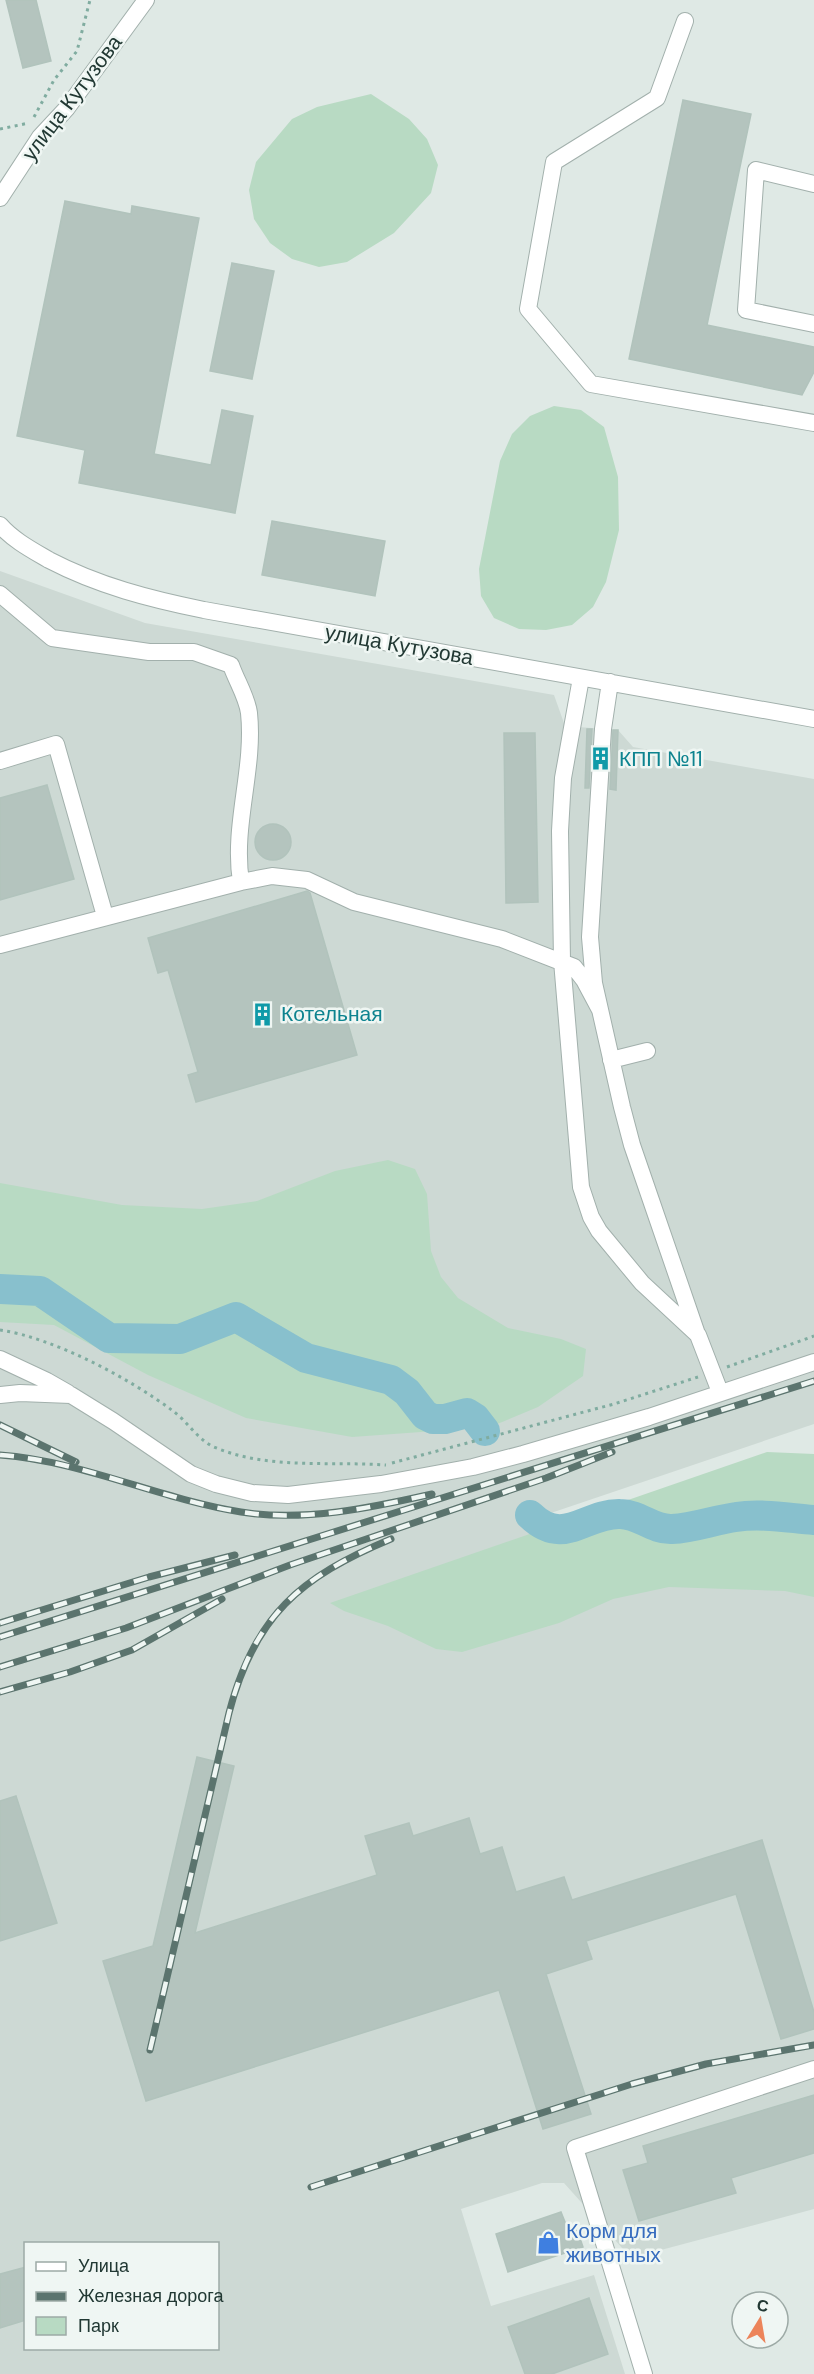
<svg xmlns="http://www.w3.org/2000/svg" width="814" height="2374" font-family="'DM Sans',sans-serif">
<rect width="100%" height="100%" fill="#dfe9e5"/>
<!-- built -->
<path fill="#cdd9d4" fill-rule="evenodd" d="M0,571L145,623L554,695L565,726L618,730L633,747L814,779V1424L545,1515L814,1554V2209L631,2258L564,2183H542L461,2209L491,2306L594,2275L625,2374H0ZM26,2244H218V2348H26Z"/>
<!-- green -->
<path fill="#b8dac3" d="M371,94L409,119L427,139L438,165L431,193L394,233L347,262L319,267L292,259L270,243L254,219L249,190L256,162L292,119L317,107Z
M554,406L581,410L604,427L618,477L619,530L606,582L593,607L572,625L546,630L519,629L494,618L481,596L479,569L500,461L512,434L530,416Z
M388,1160L415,1169L427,1194L431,1251L441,1277L458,1298L508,1328L561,1339L586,1349L583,1376L538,1407L490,1427L352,1437L246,1418L148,1375L54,1325L0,1322V1183L122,1205L202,1209L257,1201L335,1171Z
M767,1452L814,1454V1597L785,1591L669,1587L613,1599L559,1623L462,1652L436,1649L388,1626L344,1611L330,1603Z"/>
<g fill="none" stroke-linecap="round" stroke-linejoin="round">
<!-- river -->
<path stroke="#88c0cd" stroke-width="30" d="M0,1289L40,1291L109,1338L180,1339L236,1317L306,1358L391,1380L407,1392L425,1415L433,1419H445L467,1413L475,1418L485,1431
M530,1515C564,1548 585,1513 620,1514C640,1514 652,1530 672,1529C694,1528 714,1520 736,1517C761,1513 788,1518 814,1520"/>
</g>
<!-- building -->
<path fill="#b4c4be" stroke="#b1c3bc" stroke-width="1.5" d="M6,0H36L51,61L23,68Z
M683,100L751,114L707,325L814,347V372L802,395L629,359Z
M65,201L131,214L132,206L199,218L154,454L211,465L222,410L253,416L235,513L79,483L85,450L17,436Z
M232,263L274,271L252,379L210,371Z
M272,521L385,541L375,596L262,575Z
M587,729H592L589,788H585Z
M613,730H618L616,790L610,789Z
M504,733H535L538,902L506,903Z
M47,785L74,879L0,900V798Z
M255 842a18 18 0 1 1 36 0a18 18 0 1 1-36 0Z
M307,891L310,893L357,1055L196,1102L188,1075L198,1072L168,970L158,973L148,938Z
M197,1757L234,1766L195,1933L377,1875L365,1836L409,1823L413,1836L469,1818L480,1854L502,1847L516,1892L564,1877L572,1900L762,1840L814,2012V2029L781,2039L736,1894L586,1941L592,1959L546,1974L591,2114L543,2129L499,1990L146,2101L103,1961L153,1946Z
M16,1796L57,1923L0,1941V1801Z
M814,2095V2153L731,2178L736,2193L639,2221L623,2170L648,2163L643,2146Z
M561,2212L567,2227L575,2224L583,2247L508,2272L496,2234Z
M26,2267V2320L0,2328V2274Z
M589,2298L608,2354L552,2374H525L508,2327Z"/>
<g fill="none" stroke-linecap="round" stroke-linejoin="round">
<defs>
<path id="minor" d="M685,21L657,98L554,162L528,309L591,384L814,423
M814,184L756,170L746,310L814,324
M0,198L40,137L67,108L146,0
M0,525C13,540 32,550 49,560C99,586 150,599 204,610L814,719
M0,594L52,638L149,652H194L231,665C236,680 247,697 249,713C255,769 232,826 241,882L272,876L307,880L354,902L502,939L574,967L584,980L600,1010
M581,678L563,778L560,831L562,961L581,1187L591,1217L599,1231L642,1283L698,1335L720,1392
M610,682L603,729L590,937L594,983L622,1107L632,1145L697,1334
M0,761L56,744L105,916
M0,945L241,882
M611,1060L647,1051
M0,1359L47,1381L68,1393
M0,1395L20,1393L71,1395L113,1421L191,1474L216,1484L252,1493L288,1495L381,1484L473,1467L523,1454L649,1417L814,1362
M644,2374L575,2148L814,2069"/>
</defs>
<!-- minor casing -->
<use href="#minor" stroke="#a2b0ac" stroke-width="18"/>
<!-- path -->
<path stroke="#80aca0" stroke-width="3" stroke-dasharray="3 4.5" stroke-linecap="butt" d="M34,117L54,80L77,51L90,0
M0,129L29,123
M0,1330C54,1338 129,1378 173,1411C187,1421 198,1440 214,1447C268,1470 329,1461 386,1465
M727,1367L814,1336
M392,1463L614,1404L698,1377"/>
<!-- minor -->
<use href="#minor" stroke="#fff" stroke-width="16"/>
<defs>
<path id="rail" d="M0,1425L76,1462
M0,1455C83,1461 159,1499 241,1512C304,1522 370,1508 432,1494
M0,1623L149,1577L235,1555
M0,1637L814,1381
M0,1667L126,1628L290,1565L546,1478L612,1452
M0,1692L70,1672L132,1650L222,1599
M150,2050L229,1713C254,1616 300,1577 391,1539
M311,2187L632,2084L706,2064L814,2045"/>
</defs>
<!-- rail casing -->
<use href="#rail" stroke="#5b746e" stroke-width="7"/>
<!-- rail -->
<use href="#rail" stroke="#eff6f3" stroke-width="4.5" stroke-dasharray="14" stroke-linecap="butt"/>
</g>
<!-- icons -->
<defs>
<symbol id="building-bare" viewBox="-9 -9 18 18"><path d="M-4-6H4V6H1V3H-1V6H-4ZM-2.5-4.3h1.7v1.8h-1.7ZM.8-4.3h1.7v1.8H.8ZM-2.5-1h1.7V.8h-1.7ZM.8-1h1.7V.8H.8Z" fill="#0f9aa8" stroke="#eff6f3" stroke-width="2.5" paint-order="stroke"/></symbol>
<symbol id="shop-bare" viewBox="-9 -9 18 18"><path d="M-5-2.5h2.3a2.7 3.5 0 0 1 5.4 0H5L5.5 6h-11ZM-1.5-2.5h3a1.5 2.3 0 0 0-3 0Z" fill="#3f7fe0" stroke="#eff6f3" stroke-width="2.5" paint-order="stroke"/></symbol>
</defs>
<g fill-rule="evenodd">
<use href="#building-bare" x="584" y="742" width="33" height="33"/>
<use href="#building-bare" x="246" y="998" width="33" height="33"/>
<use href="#shop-bare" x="532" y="2226" width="33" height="33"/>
</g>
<g text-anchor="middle" stroke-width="5" stroke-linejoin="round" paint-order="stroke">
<!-- street labels -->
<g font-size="21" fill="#213833" stroke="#eff6f3">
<text transform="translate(72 98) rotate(-53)" y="7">улица Кутузова</text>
<text transform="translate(399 645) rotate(10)" y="7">улица Кутузова</text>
</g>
<!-- culture labels -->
<g font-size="21" fill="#0d838f" stroke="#eff6f3" text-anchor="start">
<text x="619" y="766">КПП №11</text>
<text x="281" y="1021">Котельная</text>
</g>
<!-- shop labels -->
<g font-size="21" fill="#366cbe" stroke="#eff6f3" text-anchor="start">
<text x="566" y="2238">Корм для<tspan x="566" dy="24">животных</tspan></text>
</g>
</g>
<!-- legend -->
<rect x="24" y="2242" width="195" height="108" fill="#eff6f3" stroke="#9daaa6" stroke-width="1.5"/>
<rect x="36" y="2262" width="30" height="9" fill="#ffffff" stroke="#9daaa6" stroke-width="1.5"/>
<text x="78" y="2272" font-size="18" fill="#213833">Улица</text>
<rect x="36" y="2292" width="30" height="9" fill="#5b746e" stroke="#9daaa6" stroke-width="1.5"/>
<text x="78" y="2302" font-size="18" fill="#213833">Железная дорога</text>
<rect x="36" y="2317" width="30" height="18" fill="#b8dac3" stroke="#9daaa6" stroke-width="1.5"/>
<text x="78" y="2332" font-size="18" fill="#213833">Парк</text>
<!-- north arrow -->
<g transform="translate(760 2320) rotate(11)"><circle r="28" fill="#eff6f3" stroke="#9daaa6" stroke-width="1.5"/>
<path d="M0-4.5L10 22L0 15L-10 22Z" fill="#ec845a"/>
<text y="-9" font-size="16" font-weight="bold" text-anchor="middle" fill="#213833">С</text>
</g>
</svg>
